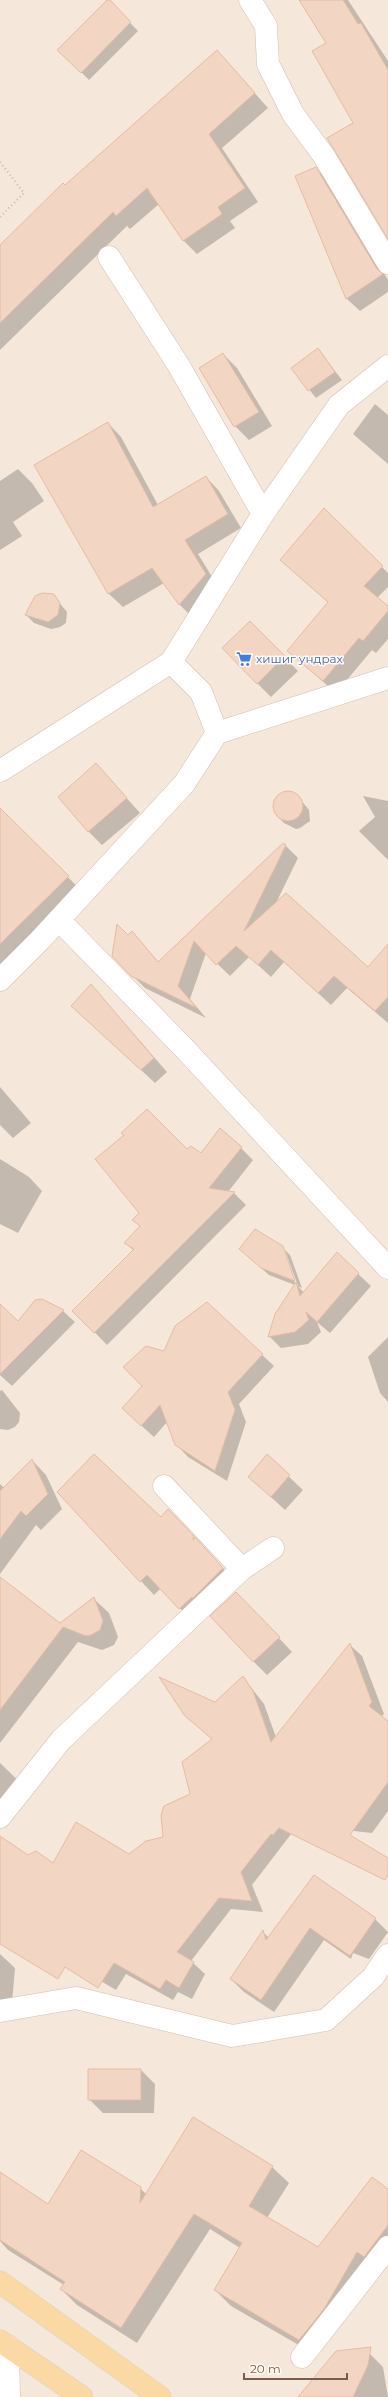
<svg xmlns="http://www.w3.org/2000/svg" width="388" height="2397" font-family="Montserrat,sans-serif">
<rect width="100%" height="100%" fill="#fdf6ec"/>
<!-- residential -->
<path fill="#f5e8da" d="M0,0H388V2397H0Z"/>
<!-- shadow -->
<path fill="#0003" d="M108,0L138,31L89,80L59,50Z
M300,0H348L388,61V237L354,123L327,44Z
M230,65L268,108L222,148L258,202L230,221L235,228L197,254L183,240L159,204L130,229L127,226L0,350V247L65,186Z
M316,169L329,181L388,280V292L360,311L347,299L297,176Z
M318,349L342,380L316,398L292,368Z
M223,354L237,368L272,426L249,440L235,426L200,368Z
M375,404L388,415V464L353,434Z
M108,423L121,437L158,505L206,477L219,491L241,528L198,554L219,588L193,618L180,605L164,583L123,607L109,594L35,465Z
M18,469L32,483L44,501L13,522L22,536L0,550V481Z
M324,510L388,573V587L377,598L388,607V639L376,653L372,650L336,693L288,651L329,603L281,560Z
M53,595L67,612L66,623L60,627L51,629L34,623L26,615Z
M250,623L298,671L271,697L257,683Z
M96,764L140,813L102,845L88,831Z
M287,792L296,794L309,810L310,821L300,828L296,829L284,823L276,815L274,803L279,796Z
M363,796L388,801V860L359,831L375,817Z
M0,810L85,894L0,978Z
M285,845L298,858L275,905L368,968L388,946V1023L347,988L331,1005L284,962L271,977L249,957L230,976L206,953L190,999L206,1018L145,988L113,956L132,933L159,963Z
M91,985L167,1072L155,1083L86,1019Z
M0,1087L31,1123L13,1138L0,1125Z
M241,1148L253,1160L228,1192L234,1193L246,1205L107,1345L74,1311L134,1251L126,1243L141,1227L134,1220L187,1151L201,1154Z
M0,1159L29,1177L42,1191L18,1233L0,1224Z
M282,1247L296,1286H298L285,1250L290,1255L302,1288L298,1286L304,1293L337,1254L371,1286L330,1333L317,1322L321,1332L308,1344L281,1348L269,1336L295,1285L269,1275L240,1249Z
M36,1301H46L63,1311L75,1322L12,1386L0,1375V1318L18,1322Z
M207,1303L274,1366L239,1404L246,1422L227,1481L188,1457L176,1444L167,1422L154,1437L135,1420L143,1386Z
M388,1337V1402L380,1393L368,1357Z
M2,1390L20,1413L19,1422L15,1427L8,1430L0,1429V1391Z
M267,1456L303,1490L285,1510L249,1477Z
M32,1460L46,1475L62,1509L41,1530L36,1525L0,1574V1484L4,1488Z
M58,1492L182,1524L236,1582L193,1622L161,1588L154,1595Z
M0,1578L60,1624L94,1599L109,1613L118,1637L114,1645L102,1650L78,1642L0,1743Z
M250,1607L292,1652L267,1675L253,1661Z
M350,1645L362,1656L384,1714L381,1717L388,1722V1811L372,1833L298,1825L252,1885L263,1912L231,1909L191,1961L205,1974L192,1999L178,1992L173,2000L126,1974L116,1990L0,1922V1837L28,1856L53,1864L129,1856L164,1838L191,1795L213,1740L186,1715L215,1703L243,1677L264,1704L276,1737Z
M0,1763L26,1788L0,1819Z
M314,1876L375,1919L388,1932L369,1959L353,1953L351,1959L324,1940L274,2012L244,1992L231,1979L263,1932L269,1938Z
M0,1954L15,1968L12,2003H0Z
M141,2070L155,2084L154,2113H103L89,2099Z
M272,2167L289,2183L267,2218L318,2250L388,2190V2262L316,2355L231,2306L215,2290L240,2248L210,2229L137,2343L77,2305L61,2289L64,2285L8,2250L0,2241V2174L48,2205L140,2188L147,2195Z
M366,2350L383,2367L388,2397H300Z"/>
<!-- building -->
<path fill="#f3d5c3" stroke="#e6bba3" d="M107,0H110L131,22L81,73L57,50Z
M299,0H343L358,24L361,23L388,70V239L327,138L353,123L312,51L326,43Z
M217,50L255,93L209,134L245,188L218,207L222,214L183,241L147,188L116,216L113,212L0,323V245L63,183L65,185Z
M316,167L377,269L383,274L346,299L295,176Z
M318,348L335,372L308,391L291,368Z
M223,353L259,412L234,427L199,368Z
M108,422L153,507L206,476L228,514L185,540L206,574L179,605L152,568L108,594L34,465Z
M324,508L383,566L364,586L388,606V611L363,641L359,638L323,681L287,651L328,602L280,560Z
M42,593L54,594L60,603L58,615L48,622L25,615L35,596Z
M250,621L285,656L257,684L222,648Z
M96,763L127,798L88,832L58,797Z
M273 806a15 15 0 1 1 30 0a15 15 0 1 1-30 0Z
M0,808L69,876L0,944Z
M283,843L286,845L244,931L286,893L368,967L388,944V997L375,1011L334,976L318,993L271,950L258,965L236,946L216,965L194,941L178,986L197,1008L131,976L112,956L117,924L128,935L132,931L158,962Z
M91,984L154,1058L141,1070L71,1006Z
M147,1109L187,1149L191,1146L201,1153L220,1128L242,1147L209,1188L235,1192L94,1333L72,1311L134,1249L124,1243L140,1226L132,1220L139,1213L95,1159L124,1135L121,1133Z
M255,1229L283,1246L295,1281L261,1268L239,1249Z
M337,1252L359,1273L317,1322L306,1312L309,1320L295,1332L268,1337L275,1314L296,1282L300,1296Z
M42,1299L64,1310L0,1374V1304L18,1321L35,1300Z
M207,1302L263,1354L228,1392L235,1410L215,1471L175,1445L160,1405L141,1426L122,1408L142,1386L123,1367L146,1346L164,1351L175,1326Z
M94,1454L161,1517L168,1509L194,1536L193,1540L195,1537L223,1568L193,1598L192,1597L179,1609L147,1575L140,1582L57,1492Z
M267,1454L290,1475L271,1497L248,1477Z
M32,1459L48,1494L26,1516L21,1511L0,1539V1491Z
M0,1577L60,1623L94,1597L103,1621L100,1630L91,1635L86,1636L63,1627L0,1710Z
M236,1592L280,1637L253,1662L210,1616Z
M350,1643L372,1702L369,1706L388,1721V1782L350,1835L388,1858V1875L385,1880L279,1828L273,1835L271,1834L241,1872L252,1901L219,1898L177,1952L194,1962L179,1988L166,1980L160,1989L114,1963L98,1988L65,1967L58,1979L0,1944V1836L28,1855L36,1851L53,1863L76,1822L129,1854L146,1841L163,1837L161,1815L164,1806L190,1794L182,1762L212,1739L185,1716L159,1677L215,1702L243,1676L253,1691L271,1742Z
M314,1875L376,1918L350,1956L310,1928L261,2000L230,1979L263,1930L266,1940Z
M88,2069H141V2100H88Z
M193,2117L273,2166L249,2206L318,2247L372,2177L388,2189V2225L364,2257L357,2252L324,2309L299,2340L214,2290L242,2243L194,2214L121,2328L60,2289L65,2282L0,2240V2172L48,2204L81,2150L141,2187L140,2203Z
M371,2347L368,2365L353,2397H298L336,2351Z"/>
<g fill="none" stroke-linecap="round" stroke-linejoin="round">
<defs>
<path id="minor" d="M250,0L266,26L268,64L293,114L324,156L388,263
M109,257L179,366L263,514
M171,662L201,692L217,733
M0,771L171,662L263,514L339,405L388,366
M59,920L183,1047L388,1268
M0,980L40,940L184,784L217,733L388,678
M164,1486L242,1569
M0,1817L61,1740L242,1569L273,1548
M0,2011L76,1998L232,2036L326,2020L373,1977L388,1955
M8,2346L9,2397
M302,2357L388,2247"/>
<path id="major" d="M0,2282L160,2397
M0,2341L82,2397"/>
</defs>
<!-- minor casing -->
<use href="#minor" stroke="#d1beb0" stroke-width="23"/>
<!-- major casing -->
<use href="#major" stroke="#dad1cd" stroke-width="23"/>
<!-- path -->
<path stroke="#d9b8a5" stroke-width="2.5" stroke-dasharray="1 3" stroke-linecap="butt" d="M0,162L24,193L0,217"/>
<!-- minor -->
<use href="#minor" stroke="#fff" stroke-width="22"/>
<!-- major -->
<use href="#major" stroke="#fbd9a5" stroke-width="22"/>
</g>
<!-- icons -->
<defs>
<symbol id="supermarket-bare" viewBox="-9 -9 18 18"><path d="M-6-5.5h2.5l.6 2H6L4.5 2H-2.5L-4.4-4H-6ZM-1.5 3.2a1.3 1.3 0 1 0 .1 0ZM3 3.2a1.3 1.3 0 1 0 .1 0Z" fill="#3f7fe0" stroke="#fffaf3" stroke-width="2.5" paint-order="stroke"/></symbol>
</defs>
<g fill-rule="evenodd">
<use href="#supermarket-bare" x="233" y="648" width="22" height="22"/>
</g>
<g text-anchor="middle" stroke-width="3" stroke-linejoin="round" paint-order="stroke">
<!-- shop labels -->
<g font-size="12" fill="#366cbe" stroke="#fffaf3" text-anchor="start">
<text x="256" y="663">хишиг ундрах</text>
</g>
</g>
<!-- scale -->
<path d="M244 2373v6h103v-6" fill="none" stroke="#7a5c4d" stroke-width="2"/>
<text x="250" y="2373" font-size="12" fill="#7a5c4d" stroke="#fffaf3" stroke-width="3" paint-order="stroke">20 m</text>
</svg>
